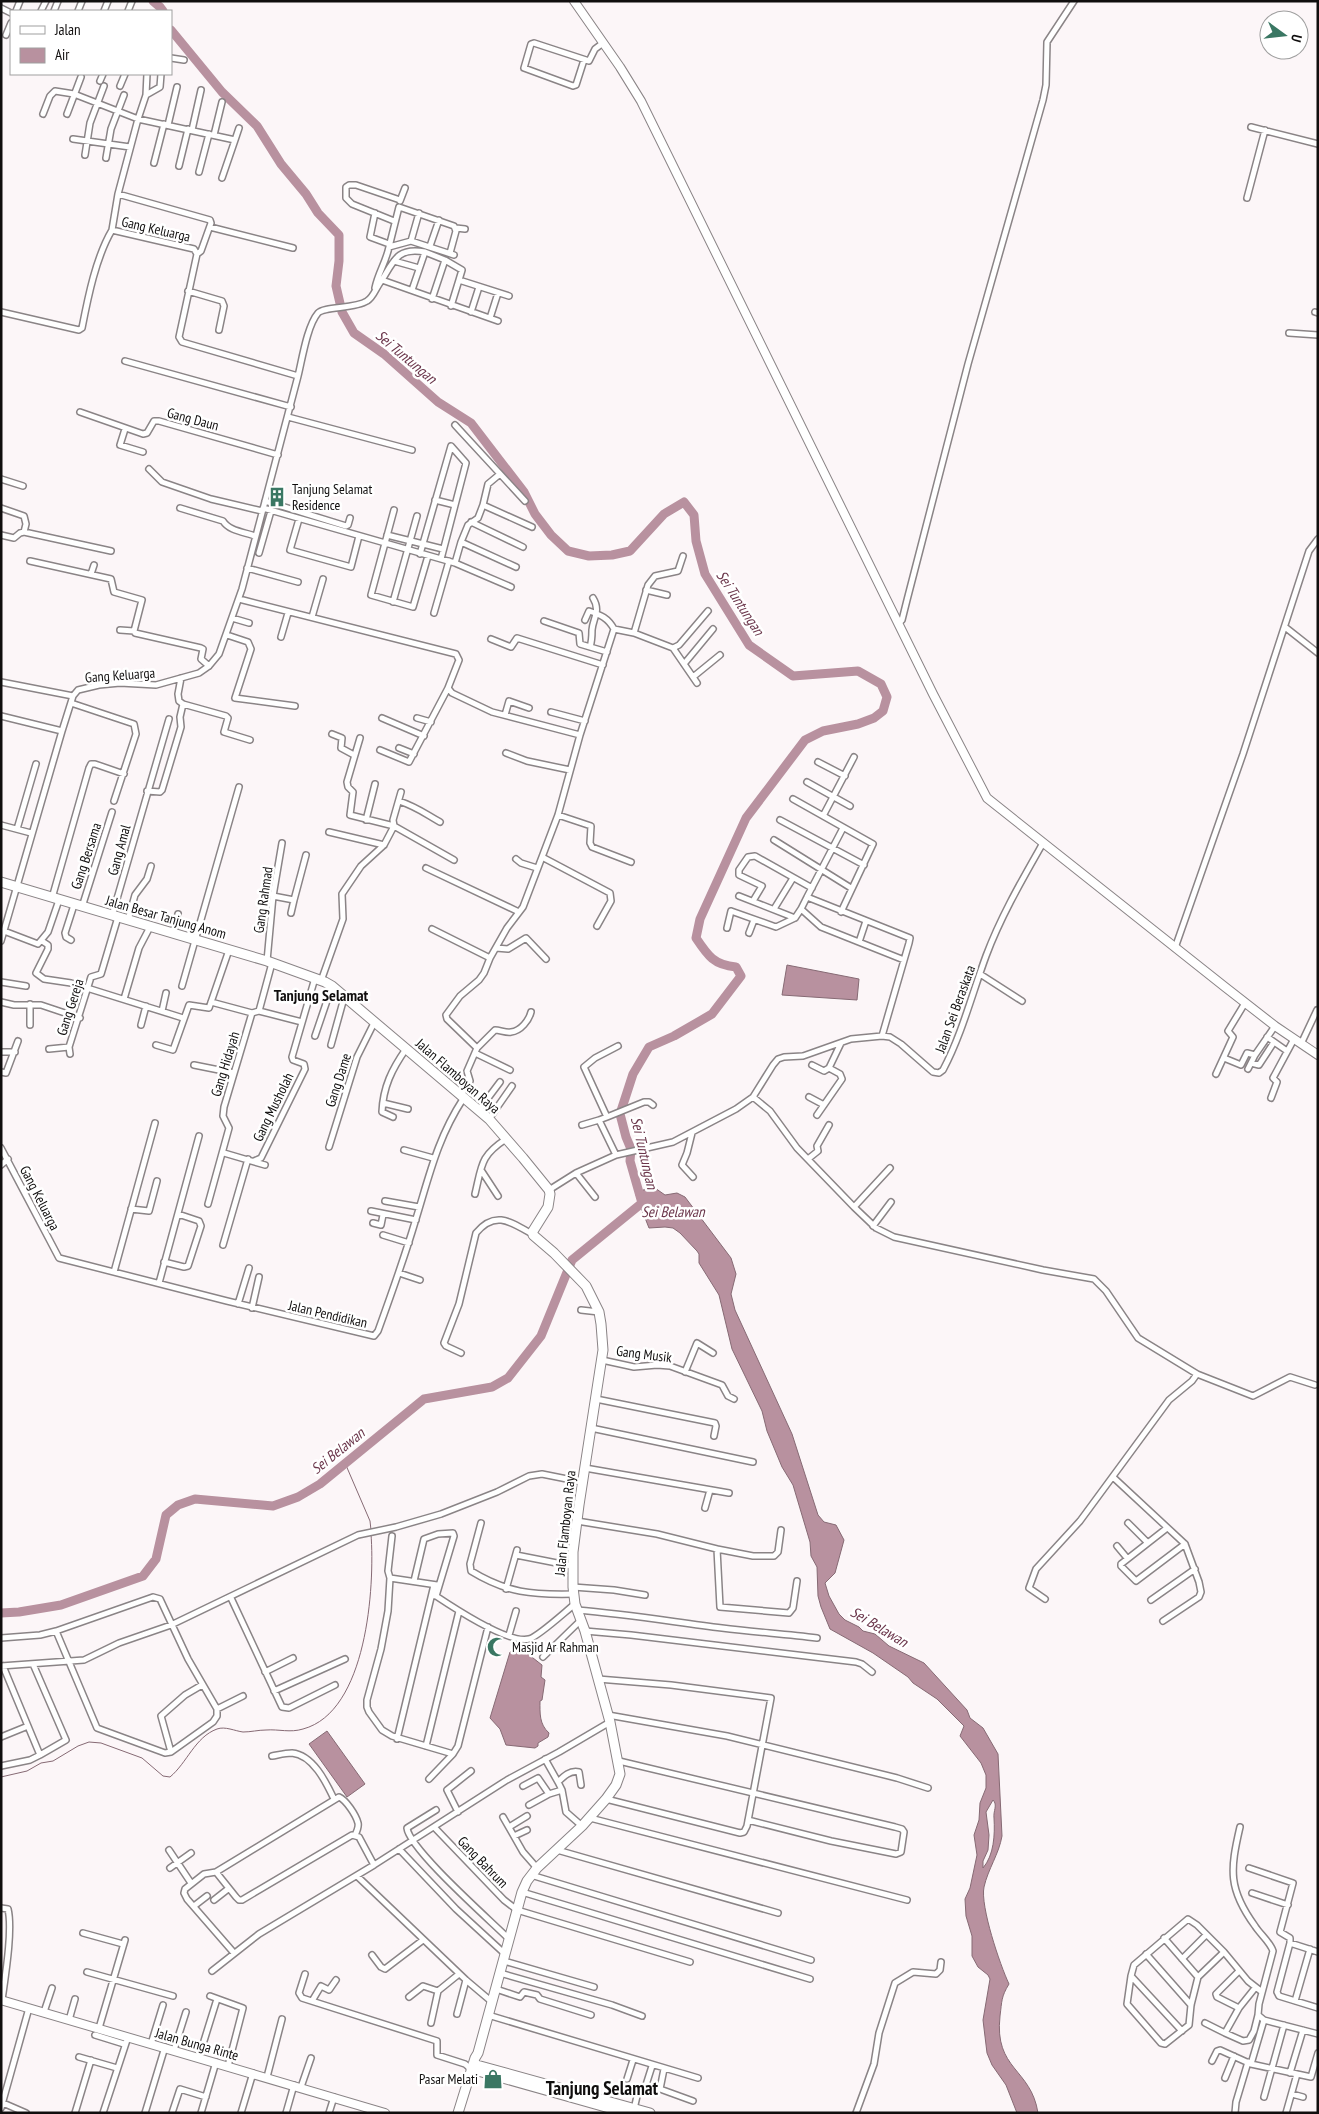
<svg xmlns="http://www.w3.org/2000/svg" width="1319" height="2114" font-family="'PT Sans Narrow',sans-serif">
<rect width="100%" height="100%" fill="#fcf6f8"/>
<!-- water -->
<path fill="#b8919f" stroke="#866a74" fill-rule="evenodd" d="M787,965L859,979L857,1000L782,995Z
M655,1188L665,1195L677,1193L685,1197L731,1258L736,1274L731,1294L735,1310L792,1434L818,1515L824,1522L836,1525L844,1540L835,1573L825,1583L829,1596L839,1614L845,1620L859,1627L863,1631L875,1634L889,1646L924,1663L967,1710L970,1718L983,1728L998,1754L1002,1836C999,1854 988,1869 984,1887C980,1906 1000,1965 1009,1984C1001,1997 1002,2001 1000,2016C994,2070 1031,2068 1038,2113H1017L1006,2085L992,2065L987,2053L983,2020L990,1979L988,1975L978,1967L972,1956V1936L966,1916L965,1899L970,1888L977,1855L974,1835L979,1820L980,1803L986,1788V1775L981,1763L960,1736L964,1726L937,1699L913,1683L908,1677L873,1653L830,1629L821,1607L818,1596L817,1567L811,1556L810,1542L793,1485L782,1467L767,1431L762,1411L732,1349L719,1295L699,1263V1254L697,1251L680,1233L673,1228L665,1227L649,1228L636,1195L643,1190ZM993,1800C998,1805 993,1811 994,1818C995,1835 994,1855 983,1868V1861L988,1850L989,1835L986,1812Z
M519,1647L542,1665L541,1677L545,1680L542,1700L540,1701C540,1713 539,1724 549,1733L548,1737L538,1743V1746L535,1748L506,1745L500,1729L490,1718L510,1652Z
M327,1731L365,1784L347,1797L309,1744Z"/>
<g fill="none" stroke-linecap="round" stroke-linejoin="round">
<!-- stream -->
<path stroke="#866a74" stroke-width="1" d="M345,1463L370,1521L371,1530
M1,1777L27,1771L41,1763L53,1761L78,1746L89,1742L101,1743L142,1758L163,1776L170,1777C187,1763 195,1737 217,1729C225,1726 235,1731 243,1732C251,1732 258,1730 266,1730C279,1729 290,1733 303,1729C367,1712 375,1587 371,1534"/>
<!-- river -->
<path stroke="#b8919f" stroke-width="9" d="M153,1L160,7L163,11
M171,30L222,92L257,126L281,164L306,194L318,213L339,235V261L336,286L342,312L354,333L384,354L438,402L471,423L524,492L535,514L551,535L568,551L589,556L612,555L630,551L664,514L684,502L694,515L696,541L705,574L749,645L793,676L858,671L881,684L887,697L883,711L874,718L858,724L823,731L805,740L746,818L700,919L696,938C708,956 714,965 736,967L741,976L712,1014L674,1036L649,1047L633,1074L620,1114L626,1137L631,1149L630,1161L642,1203
M1,1613L19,1612L61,1605L143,1576L156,1559L166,1515L178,1505L195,1499L273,1506L298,1497L320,1484L424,1399L492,1387L508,1378L541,1336L572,1260L642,1203L649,1204"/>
<defs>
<path id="street" d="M1,8L11,13
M16,11L20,1
M41,11L46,1
M54,11L58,1
M78,11L82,1
M104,11L108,1
M128,11L132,1
M6,35L11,23
M171,58L184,60
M584,60L576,85L573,86L524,68L531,44L534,43L589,61L595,49L603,43
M100,81L103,74
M120,86L125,74
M146,95L160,87L161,74
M43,114L50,96L55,91L74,94L138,119L146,95L147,74
M67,114L81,77
M168,125L177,87
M1251,127L1318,144
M192,130L201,90
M214,135L222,102
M73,139L130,147
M235,140L239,128
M85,155L90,123L104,86
M106,158L111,129L124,95
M154,163L164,124
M179,166L188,129
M199,172L209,134
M118,194L210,220L211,223L201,251L197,254
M1247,198L1265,130
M400,201L405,188
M375,213L370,237L389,244
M394,221L352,204L346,198V187L349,185H356L400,200
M210,227L293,248
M456,228L465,229
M112,230L118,194L138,119L235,140L222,178
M411,241L419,213
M430,246L439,220
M389,247L399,207L454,226L456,231L450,253
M425,252L445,260
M394,261L419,268
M382,280C394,260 398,247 425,252L412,290
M375,288C378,273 386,262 389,247L411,241L454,255
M188,291L222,301L224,306L219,330
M432,299L445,260L462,270L459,280L509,296
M451,306L459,280
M1,312L79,330L82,328C88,297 96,257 112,230L194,249L197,254L179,337L182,342L298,376L242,589L219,654L209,666L199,673L156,685L120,683L99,685L78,690L73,696L62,731L1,941
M471,312L479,287
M1315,312L1318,313
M490,318L498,293
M1289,333L1318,335
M125,361L291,407
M298,376C302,360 307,326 318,313C324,306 355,309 367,301C374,297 376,287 382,280L498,321
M80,412L143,434L147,433L154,421H159L278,455
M288,417L412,450
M455,425L525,501
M125,429L120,445L143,452
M149,469L162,482L211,499L262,511
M1,479L23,486
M435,500L455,505
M265,501L346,526L348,525L350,518
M483,505L488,484L500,474
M1,508L24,516L26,524L24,532
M180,508L223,521C229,531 244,532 255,536
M263,508L455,563L511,587
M394,510L371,595L413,607L428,556
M299,519L290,550L351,567L359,536
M471,522L523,547
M1,535L14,538L20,533L24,532L111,551
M387,535L443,549
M461,542L468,525L478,518L483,505L532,527
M259,553L271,511
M420,554L451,446L466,463L441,559
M30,561L111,579L114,592L142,600L134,631L135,633L201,648L203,649L201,659L209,666
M455,563L461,542L516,567
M247,568L298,582
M91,574L94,565
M646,590L667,595
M239,599L456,654L459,660L448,688
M393,602L417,516
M434,613L449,561
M312,617L323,579
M232,618L249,623
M585,620L589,611C601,615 608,618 614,629
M544,621L579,633L580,644L607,652
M899,623L902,620L907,600L968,364L1043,100L1046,85L1047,42L1074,1
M1285,627L1318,653
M614,629L634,633L673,648L679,645L708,611
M120,630L134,631
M634,633L648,585L655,576L678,571L683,556
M227,635L248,642L251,649L235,698L295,706
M281,637L288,613
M491,639L511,647L517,638L603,665
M590,647C592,641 592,636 592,630C593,618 601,611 593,598
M673,648L697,683
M684,664L713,629
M693,677L720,655
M181,678L178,694L179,701L183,704L226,716L228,718L224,732L250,740
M1,682L73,696
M71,703L134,724L136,734L114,801
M551,712L585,721
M505,715L509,701L529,708
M1,716L62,731
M382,718L424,736
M417,718L431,722
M332,734L342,738L341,748L354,755
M360,738L347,782L348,787L353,792L350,815L394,826L454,860
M399,748L414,754
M380,750L409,762L448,688L452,693L492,712L580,735
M506,753L527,761L570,770
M818,762L845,776
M807,782L850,806
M147,791L160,792L162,790L181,727L180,717L183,704
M793,799L873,844L841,912
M399,801C417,807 424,813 440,822
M558,815L591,826L590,843L592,847L631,862
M823,816L854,757
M366,820L375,784
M780,820L864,865
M1,825L31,833
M394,826L393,820L401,792
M17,829L36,764
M329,832L384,845
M774,840L851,888
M542,857L610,893L611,901L597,926
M516,859L521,863L537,868
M426,868L519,912
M273,896L294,900L291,913
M739,896L795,918L801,909
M807,897L843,828
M52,898L89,768L91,764H95L124,774
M294,900L306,855
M753,901L762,886L739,875V870L748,857L755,856L812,888
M82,907L112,812
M774,909L793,878
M112,916L169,719
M128,920L135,895L147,879L151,866
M727,928L731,911L776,927L795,918
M432,929L490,958
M4,931L38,944L48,932L59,900
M749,933L754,920
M173,934L178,914
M71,940L66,937L65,933L74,905
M42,941L48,945V949L36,973L44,979L71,983L183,1018
M859,942L866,921
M496,948L508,949L526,938L546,959
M1175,948L1243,754L1309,551L1318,539
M267,961L273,896L282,843
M980,974L1022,1001
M321,981L343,919L342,894L361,866L384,845L394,826
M1,982L26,986
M182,986L239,787
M124,999L139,948L150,927
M1,1002L14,1005H41L80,1018
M211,1002L252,1013
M162,1011L166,993
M259,1011L302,1022
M30,1025V1004
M141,1025L146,1006
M315,1036L332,986
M882,1036L909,943L910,938L807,897L801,909L821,927L904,960
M1267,1037L1287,1051
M1301,1044L1317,1010
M156,1045L173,1050L189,1005L209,1008L229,950
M331,1045L344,998
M477,1048L495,1030C500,1030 506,1033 511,1032C521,1031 529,1020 531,1012
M49,1049L69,1047
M1,1052H15
M475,1053L510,1070
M70,1054L69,1047L91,977L101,974L118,917
M1224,1058L1241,1065L1247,1053L1255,1055
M1251,1063L1259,1065L1274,1042
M194,1065L234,1073
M812,1065L824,1071L829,1068
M1248,1069L1255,1055L1275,1026
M1,1072L6,1073L18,1041
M1216,1074L1233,1037L1228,1031L1245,1003
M460,1096L470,1081L467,1071L477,1048L447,1019L446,1015L460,996L479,980L484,973L490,958L507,928L523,907L558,815L580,735L614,629
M753,1097L770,1111L797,1148L854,1207L876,1228L894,1237L1043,1270L1094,1279L1106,1291L1138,1338L1197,1374L1192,1381L1169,1400L1080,1521L1036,1569L1029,1588L1045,1599
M809,1097L824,1105
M1271,1098L1277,1082L1273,1078L1294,1039
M383,1103L408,1109
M479,1110L500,1082
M817,1115L842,1079L840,1074L829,1068L841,1043
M393,1117L382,1112C383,1087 392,1069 406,1049
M607,1117L644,1102H649L653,1105
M489,1119L512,1086
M582,1125L599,1120
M692,1133L687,1153L682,1165L693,1177
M329,1147L357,1057L374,1023
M1,1148L59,1258L227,1301L374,1336L378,1331C391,1295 404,1259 415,1222C429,1177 437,1139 463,1099
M404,1150L433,1158
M224,1153L265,1165
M616,1155L599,1120L607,1117L584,1067L595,1058L618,1046
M808,1159L818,1151L817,1146L829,1125
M254,1161L261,1158L305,1069L304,1064L293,1060L292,1057L315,978
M1,1165L8,1159
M481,1170L498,1196
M576,1173L595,1197
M549,1190L576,1173L616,1155L673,1142L736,1109L753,1097L773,1065L778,1059L784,1057L803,1056L851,1039L882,1036L890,1037L901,1044L933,1072L939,1073L943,1070C962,1034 972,994 986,956C1001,916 1022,880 1043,843
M475,1194C482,1165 480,1156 506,1139
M385,1201L419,1207
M208,1204L229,1128L223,1116L224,1107L252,1013L259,1011L272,963
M854,1207L890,1168
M131,1209L149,1211L157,1181
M371,1211L416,1220
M373,1223L381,1225L383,1215
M873,1226L891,1202
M383,1235L409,1243
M223,1245L248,1159
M164,1262L184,1267L188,1266L201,1226L199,1221L178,1214
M114,1272L155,1123
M399,1273L420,1280
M159,1283L199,1136
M238,1304L249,1268
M252,1308L259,1277
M581,1310L599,1312
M461,1353L446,1346L444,1343L459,1304L476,1233C495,1210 511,1222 532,1234
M602,1360L634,1367L657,1365L670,1366L722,1385L728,1396L734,1399
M685,1372L697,1343L713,1353
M1197,1374L1253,1396L1290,1377L1315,1385
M596,1399L715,1423L716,1426L714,1436
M591,1428L753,1462
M585,1468L729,1493
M1114,1478L1185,1544L1199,1582L1201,1592L1199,1597L1163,1621
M705,1508L710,1490
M577,1521L657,1534L717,1549L720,1607L789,1613L793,1608L797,1581
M481,1523L470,1564L471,1571C507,1593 532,1595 574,1594
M1128,1523L1147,1542
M1167,1528L1121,1564V1566L1136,1581L1185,1544
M392,1536L388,1571L390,1578L388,1611L381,1649L367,1700V1707L369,1712L382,1730L392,1736L453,1754L458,1746L488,1627
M1117,1546L1127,1558
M717,1549L753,1556H774L778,1552L781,1530
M516,1555L572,1566
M390,1578L437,1585
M414,1581L424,1539L438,1534L453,1533L454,1536L436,1596
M573,1587L614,1590L645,1595
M506,1589L517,1550
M432,1595L436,1596C454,1608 508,1644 529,1639C538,1637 566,1611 575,1604
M153,1597L160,1599L188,1659L217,1709V1716L213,1722L171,1752L165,1753L97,1728L56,1631Z
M231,1598L282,1707L289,1708L335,1685
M1151,1600L1195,1569
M577,1610C626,1614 674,1622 722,1628C754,1632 785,1634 817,1638
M585,1631L631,1635L856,1662L862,1664L872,1672
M509,1635L516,1611
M1,1638L40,1635L56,1631
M543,1657L580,1621
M33,1664L66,1740L40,1755
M1,1666L84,1660L119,1643L171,1625L358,1535L396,1527L441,1514L497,1492L529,1476L542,1474L582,1482
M265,1672L293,1658
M598,1679L671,1685L771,1698L747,1826L744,1832L740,1833L606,1799
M274,1691L345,1659
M217,1709L243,1696
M608,1715L727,1736L897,1778L928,1788
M1,1737L28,1726
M397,1739L434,1585
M426,1746L459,1611
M171,1752L161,1716L185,1695L202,1685
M272,1756C278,1755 285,1753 292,1753C313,1755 326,1782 334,1799
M545,1759L558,1782
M619,1761L895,1827L902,1829L904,1832L901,1852L896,1854L831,1841L748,1820
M1,1766L30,1760L40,1755L3,1666
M429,1779L453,1754
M523,1786L538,1778L549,1794L562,1790L566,1812L582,1826
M562,1790L558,1782C564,1776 570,1770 579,1772L581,1785
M529,1805L549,1794
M436,1810L407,1828C409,1849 491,1921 509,1939
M458,1812L447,1790L471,1771
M503,1817L523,1852L537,1868
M590,1818L907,1900
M509,1827L527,1816
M1240,1827C1230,1870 1228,1889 1255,1926C1260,1934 1270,1942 1273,1951L1259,2004L1258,2015L1264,2020L1318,2034
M435,1828L504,1900L517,1910L690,1962
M514,1836L527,1830
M399,1849L456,1909L505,1954
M169,1850L191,1883
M557,1850L778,1913
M374,1865L507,1780L559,1752L610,1722
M170,1868L191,1853
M1249,1868L1293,1883L1280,1932L1290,1938V1943
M531,1875L811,1960
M357,1876L466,1980L492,2002
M522,1892L810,1979
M1252,1893L1288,1905
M214,1900L228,1889
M194,1906L207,1896
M1,1908L8,1909C13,1930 5,1978 2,2000
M83,1933L123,1944
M1164,1938L1198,1977
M1318,1952L1290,1943L1277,1992L1279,1996L1318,2008
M234,1953L187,1899L184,1893L185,1889L204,1874L216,1872L339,1797C346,1800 356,1815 358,1823C359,1827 357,1831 355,1835
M1146,1954L1191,2005
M372,1955L381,1967L385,1969L423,1940
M1182,1959L1206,1935
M504,1961L594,1987
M212,1971L259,1934L374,1865L359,1837L352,1835L242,1900H239L236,1897L216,1872
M87,1972L173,1996
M500,1973L612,2005L642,2016
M305,1974L299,1993L302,1998L437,2041V2055L465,2064L471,2069
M1131,1976L1127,2004L1161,2043L1165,2044L1189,2025L1191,2005L1198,1977L1224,1952
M1255,1988L1239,2008L1225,2033L1243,2041L1249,2040L1254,2031L1258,2015
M496,1989L520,1997L524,1992L537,1995L540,1999L591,2015
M210,1996L243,2008L228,2066
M409,1997L423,1986L438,1991L459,1974
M312,2001L321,1986L329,1990L336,1980
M1295,2001L1310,1949
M1239,2008L1217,1997L1216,1994L1239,1971
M44,2012L52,1988
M457,2014L466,1980
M488,2015L698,2078
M69,2020L75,1999
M431,2023L438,1991
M1205,2023L1225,2033
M99,2028L125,1940
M1182,2031L1131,1976L1134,1965L1188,1919L1197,1925L1224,1952L1248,1981L1262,1992
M95,2035L124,2044
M151,2044L163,2005
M174,2050L186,2012
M79,2057L117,2068
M199,2057L217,1999
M1212,2061L1217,2051L1220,2050L1251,2064L1311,2077L1318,2053
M1251,2064L1264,2020
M664,2069L660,2089L693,2101
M1290,2073L1303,2030
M267,2077L282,2019
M1225,2078L1234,2056
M627,2079L633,2060
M301,2087L311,2058
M1292,2094L1303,2097
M1264,2097L1284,2025
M3,2103L26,2113
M1,2108L29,2008
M634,2109L638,2092L645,2088L652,2066
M75,2113L91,2060
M103,2113L128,2037
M145,2113L165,2047
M172,2113L180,2089L206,2097
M201,2113L216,2062
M241,2113L253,2073
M286,2113L294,2085
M329,2113L334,2097
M856,2113L874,2064L879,2033L895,1983L913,1972L936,1974L940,1970L941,1962
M1235,2113L1236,2102L1248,2062
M1286,2113L1297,2074"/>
<path id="secondary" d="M574,1L620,67L641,101L933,694L987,798L1225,987L1275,1026L1318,1055
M1,2000L385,2113"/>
<path id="primary" d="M1,882L267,961L325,982L332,986L489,1119L523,1158L549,1190L550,1194L548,1207L533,1231V1235L554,1253L586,1286L599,1312L601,1324L603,1350L579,1505L573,1552V1587L575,1604L585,1631L610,1722L620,1774L616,1785L606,1799L582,1826L537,1868L527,1881L522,1892L478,2053L475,2058L458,2113
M473,2064L650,2113
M471,2069L627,2113"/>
</defs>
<!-- street casing -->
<use href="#street" stroke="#8a8486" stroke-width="8"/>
<!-- secondary casing -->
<use href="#secondary" stroke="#8a8486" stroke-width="10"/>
<!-- primary casing -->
<use href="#primary" stroke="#8a8486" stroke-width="11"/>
<!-- street -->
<use href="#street" stroke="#fff" stroke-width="5"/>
<!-- secondary -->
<use href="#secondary" stroke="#fff" stroke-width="8"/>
<!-- primary -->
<use href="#primary" stroke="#fff" stroke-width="9"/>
</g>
<!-- icons -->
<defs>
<symbol id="building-bare" viewBox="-9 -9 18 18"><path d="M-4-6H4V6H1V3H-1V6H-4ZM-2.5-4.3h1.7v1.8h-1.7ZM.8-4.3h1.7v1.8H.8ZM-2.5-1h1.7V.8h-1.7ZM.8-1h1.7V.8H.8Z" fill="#3a7763" stroke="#fff" stroke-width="2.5" paint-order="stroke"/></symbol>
<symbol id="mosque-bare" viewBox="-9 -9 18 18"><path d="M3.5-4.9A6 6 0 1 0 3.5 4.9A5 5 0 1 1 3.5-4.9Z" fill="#3a7763" stroke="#fff" stroke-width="2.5" paint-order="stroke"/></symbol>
<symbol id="shop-bare" viewBox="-9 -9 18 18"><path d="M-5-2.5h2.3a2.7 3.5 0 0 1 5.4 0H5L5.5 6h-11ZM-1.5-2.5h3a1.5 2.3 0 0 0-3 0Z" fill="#3a7763" stroke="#fff" stroke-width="2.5" paint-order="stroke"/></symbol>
</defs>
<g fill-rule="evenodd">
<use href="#building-bare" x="263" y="483" width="28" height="28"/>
<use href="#mosque-bare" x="483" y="1633" width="28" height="28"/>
<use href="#shop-bare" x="479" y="2065" width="28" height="28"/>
</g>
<g text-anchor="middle" stroke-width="5" stroke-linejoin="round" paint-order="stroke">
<!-- street labels -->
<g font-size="14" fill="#100e0e" stroke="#fff">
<text transform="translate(156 229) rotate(13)" y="5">Gang Keluarga</text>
<text transform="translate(193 419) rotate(15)" y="5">Gang Daun</text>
<text transform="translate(120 675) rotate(-4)" y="5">Gang Keluarga</text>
<text transform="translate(119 850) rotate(-75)" y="5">Gang Amal</text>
<text transform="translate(86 856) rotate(-72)" y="5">Gang Bersama</text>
<text transform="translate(263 900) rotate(-82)" y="5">Gang Rahmad</text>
<text transform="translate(166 917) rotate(16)" y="5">Jalan Besar Tanjung Anom</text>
<text transform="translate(70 1007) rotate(-72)" y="5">Gang Gereja</text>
<text transform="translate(955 1009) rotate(-70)" y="5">Jalan Sei Beraskata</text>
<text transform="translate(225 1064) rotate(-73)" y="5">Gang Hidayah</text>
<text transform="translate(458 1076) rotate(41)" y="5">Jalan Flamboyan Raya</text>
<text transform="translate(338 1080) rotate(-72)" y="5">Gang Dame</text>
<text transform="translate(273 1107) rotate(-64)" y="5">Gang Musholah</text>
<text transform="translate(40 1198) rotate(63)" y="5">Gang Keluarga</text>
<text transform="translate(328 1314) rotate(13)" y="5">Jalan Pendidikan</text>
<text transform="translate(644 1354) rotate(7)" y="5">Gang Musik</text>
<text transform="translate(565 1523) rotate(-84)" y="5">Jalan Flamboyan Raya</text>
<text transform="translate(483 1862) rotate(46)" y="5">Gang Bahrum</text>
<text transform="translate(197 2044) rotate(16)" y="5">Jalan Bunga Rinte</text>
</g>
<!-- poi labels -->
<g font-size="14" fill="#100e0e" stroke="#fff" text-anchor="start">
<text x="292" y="494">Tanjung Selamat<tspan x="292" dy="16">Residence</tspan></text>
<text x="512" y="1652">Masjid Ar Rahman</text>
<text x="478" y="2084" text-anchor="end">Pasar Melati</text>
</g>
<!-- water labels -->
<g font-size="15" font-style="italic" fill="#6b364b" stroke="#fff">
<text transform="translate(406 357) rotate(40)" y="5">Sei Tuntungan</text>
<text transform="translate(740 603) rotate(57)" y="5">Sei Tuntungan</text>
<text transform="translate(644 1153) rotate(77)" y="5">Sei Tuntungan</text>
<text x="673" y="1217">Sei Belawan</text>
<text transform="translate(338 1451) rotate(-39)" y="5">Sei Belawan</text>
<text transform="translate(879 1627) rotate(31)" y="5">Sei Belawan</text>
</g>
<!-- quarter labels -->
<g font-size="16" font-weight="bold" fill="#100e0e" stroke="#fff">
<text x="321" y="1001">Tanjung Selamat</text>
</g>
<!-- district labels -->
<g font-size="19" font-weight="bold" fill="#100e0e" stroke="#fff">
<text x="602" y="2095">Tanjung Selamat</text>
</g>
</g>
<!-- border -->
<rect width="1319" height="2114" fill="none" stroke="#100e0e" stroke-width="5"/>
<!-- legend -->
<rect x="10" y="10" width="162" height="65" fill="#ffffff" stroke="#9f9f9f"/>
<rect x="20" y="26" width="25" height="8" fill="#ffffff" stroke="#9f9f9f"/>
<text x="55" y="35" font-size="15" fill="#100e0e">Jalan</text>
<rect x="20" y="48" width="25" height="15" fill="#b8919f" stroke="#9f9f9f"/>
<text x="55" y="60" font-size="15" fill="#100e0e">Air</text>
<!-- north arrow -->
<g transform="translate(1284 35) rotate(105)"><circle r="24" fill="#ffffff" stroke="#9f9f9f"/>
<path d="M0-4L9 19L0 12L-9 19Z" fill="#3a7763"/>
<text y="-8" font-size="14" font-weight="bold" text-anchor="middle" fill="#100e0e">U</text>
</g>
</svg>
